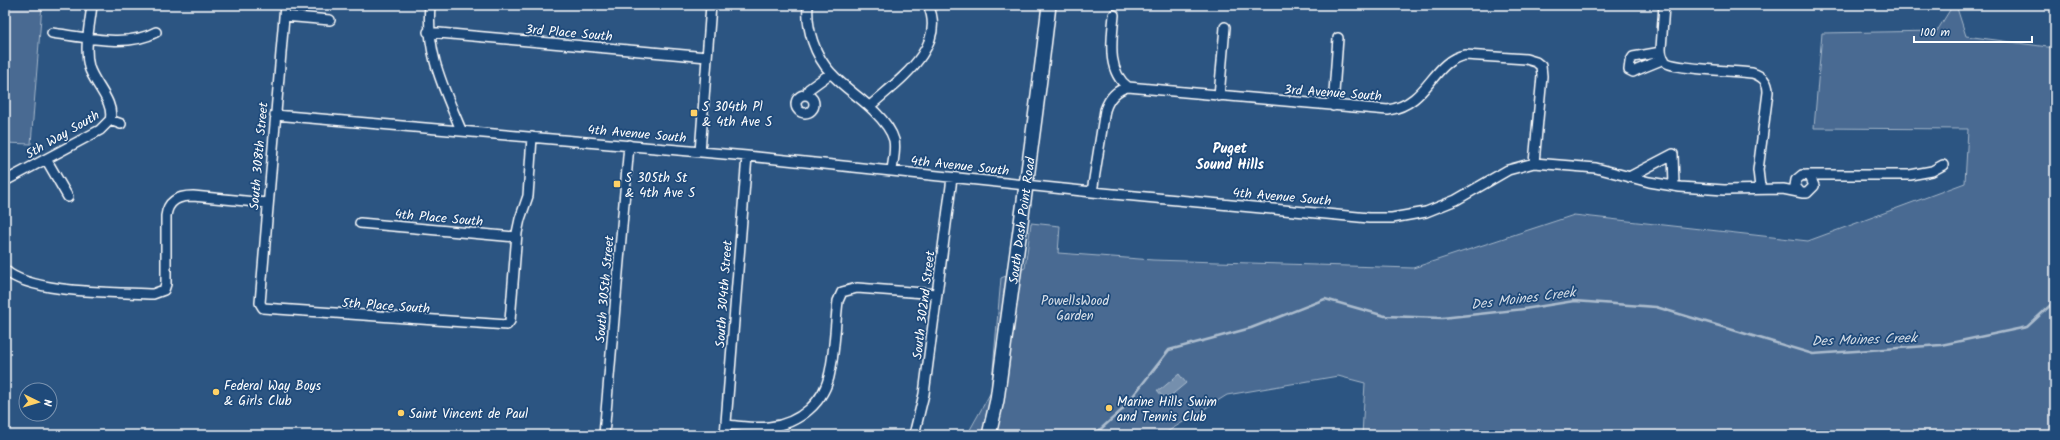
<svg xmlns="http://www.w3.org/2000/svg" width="2060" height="440" font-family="Kalam,sans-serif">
<rect width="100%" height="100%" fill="#2c5582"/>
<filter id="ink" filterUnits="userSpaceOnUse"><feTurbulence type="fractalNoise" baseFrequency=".025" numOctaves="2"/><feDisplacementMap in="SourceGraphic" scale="8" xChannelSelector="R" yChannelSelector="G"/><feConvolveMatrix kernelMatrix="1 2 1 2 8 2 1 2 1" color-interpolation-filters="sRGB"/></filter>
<g filter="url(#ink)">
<!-- green -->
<path fill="#486b92" stroke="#a4b5c8" d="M5,5H42L31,144L5,143Z
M1953,5H1956L1966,36L2055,48V435H1362L1365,383L1338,376L1227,395L1162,435H967L991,392L1001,278L1025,268L1031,223L1060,226L1058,253L1153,260L1413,268L1574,215L1808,241L1965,183L1968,129L1814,128L1822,33L1937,31Z"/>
<!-- water -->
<path fill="#748fad" stroke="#acbcce" d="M1179,374L1186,383L1168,398L1167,402L1157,390H1160Z"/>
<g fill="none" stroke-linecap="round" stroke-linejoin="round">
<!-- stream -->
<path stroke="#acbcce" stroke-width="2.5" d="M1094,435L1122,410L1169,350L1251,328L1325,299L1385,316L1442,318L1524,309L1574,301L1656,307L1813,354L1941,345L2027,327L2055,301"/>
<defs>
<path id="minor" d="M285,5L260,303L263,308L507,325L510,321L517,233L520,219L528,196L532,137
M430,5C426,54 443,86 461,130
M808,5C806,29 815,56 831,73C844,88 862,98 875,112C883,120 891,129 894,140C896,150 893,161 892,170
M1664,5L1661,49C1661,54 1662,59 1667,63C1678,69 1735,71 1752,73C1762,76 1768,81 1768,92L1758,170L1760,187L1763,189
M1114,15C1112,39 1106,71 1128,87
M284,16L330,20
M428,32L707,57
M52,33C83,37 128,48 156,32
M1661,52L1633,57L1630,62L1629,70L1633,72L1637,70L1664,59
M806,95L809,89L831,73
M796 104a9 9 0 1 1 18 0a9 9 0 1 1-18 0Z
M1219,96L1225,27
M870,106C896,82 948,48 928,5
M1333,106L1338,38
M275,115L747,156L1092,192L1369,218H1392L1426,212L1456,200L1508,170L1534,163L1596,168L1649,182L1680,187L1724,190L1783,189L1803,193H1807L1814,186L1810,176L1802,175L1796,180L1795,186L1800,192
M110,120L121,124
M700,152L711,5
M46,159L68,197
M1807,175H1910L1932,171L1943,165
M1629,177L1673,154L1674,186
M5,181L100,130L110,120C115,102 94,84 89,67C84,48 90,24 92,5
M1092,192L1105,110C1109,98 1116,90 1128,87L1388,110C1429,104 1432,61 1465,55L1526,59L1536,62L1541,66L1542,76L1534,163
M360,223L516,237
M5,270C30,294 118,292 153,294L164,290
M164,290L166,284V216C168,200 179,196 193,196L267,203
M726,425C740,426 755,429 769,427C799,424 825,402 830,372C835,349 835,325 838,301L842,292L857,288L937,294
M604,435L629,145
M725,435L747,156
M914,435L924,394L952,178"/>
<g id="secondary">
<path id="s1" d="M989,435L997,400C1014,268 1034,137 1049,5"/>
</g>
</defs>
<!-- minor casing -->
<use href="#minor" stroke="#fff" stroke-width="12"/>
<!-- secondary casing -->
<use href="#secondary" stroke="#fff" stroke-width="16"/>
<!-- minor -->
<use href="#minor" stroke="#1f4a7a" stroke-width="9"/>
<!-- secondary -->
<use href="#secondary" stroke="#1f4a7a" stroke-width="13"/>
</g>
</g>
<!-- markers -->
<g fill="#ffd166" stroke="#1f4a7a" stroke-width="1.5">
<rect x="690" y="109" width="8" height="8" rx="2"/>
<rect x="613" y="180" width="8" height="8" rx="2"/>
<circle cx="216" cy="392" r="4"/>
<circle cx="1109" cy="408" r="4"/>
<circle cx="401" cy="413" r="4"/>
</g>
<g text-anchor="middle" stroke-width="3.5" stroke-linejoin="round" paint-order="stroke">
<!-- street labels -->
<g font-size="13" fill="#fff" stroke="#1f4a7a">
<text transform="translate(569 32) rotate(5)" y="5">3rd Place South</text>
<text transform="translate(1333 92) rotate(4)" y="5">3rd Avenue South</text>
<text transform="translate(637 133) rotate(5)" y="5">4th Avenue South</text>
<text transform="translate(62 134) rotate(-30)" y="5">5th Way South</text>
<text transform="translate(258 156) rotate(-85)" y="5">South 308th Street</text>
<text transform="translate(960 165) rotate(6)" y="5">4th Avenue South</text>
<text transform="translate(1282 196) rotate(5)" y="5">4th Avenue South</text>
<text transform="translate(439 217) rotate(5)" y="5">4th Place South</text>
<text dy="5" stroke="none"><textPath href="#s1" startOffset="217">South Dash Point Road</textPath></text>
<text transform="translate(604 289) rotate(-85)" y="5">South 305th Street</text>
<text transform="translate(723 294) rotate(-86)" y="5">South 304th Street</text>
<text transform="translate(386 305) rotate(4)" y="5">5th Place South</text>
<text transform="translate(923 305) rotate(-83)" y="5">South 302nd Street</text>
</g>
<!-- poi labels -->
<g font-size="13" fill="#fff" stroke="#1f4a7a" text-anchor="start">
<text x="702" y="111">S 304th Pl<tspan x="702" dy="15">&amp; 4th Ave S</tspan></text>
<text x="625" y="182">S 305th St<tspan x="625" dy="15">&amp; 4th Ave S</tspan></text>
<text x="224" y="390">Federal Way Boys<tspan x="224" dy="15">&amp; Girls Club</tspan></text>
<text x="1117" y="406">Marine Hills Swim<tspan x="1117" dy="15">and Tennis Club</tspan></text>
<text x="409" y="418">Saint Vincent de Paul</text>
</g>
<!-- park labels -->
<g font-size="13" fill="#dae1e9" stroke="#1f4a7a">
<text x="1075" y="305">PowellsWood<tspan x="1075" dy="15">Garden</tspan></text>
</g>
<!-- neighbourhood labels -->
<g font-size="14" font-weight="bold" fill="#fff" stroke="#1f4a7a">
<text x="1230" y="153">Puget<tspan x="1230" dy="16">Sound Hills</tspan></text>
</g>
<!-- water labels -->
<g font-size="14" font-style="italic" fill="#d5dde6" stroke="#1f4a7a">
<text transform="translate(1523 298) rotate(-7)" y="5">Des Moines Creek</text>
<text transform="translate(1864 339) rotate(-2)" y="5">Des Moines Creek</text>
</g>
</g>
<!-- margin -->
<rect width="2060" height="440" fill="none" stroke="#1f4a7a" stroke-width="20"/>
<rect x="10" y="10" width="2040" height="420" fill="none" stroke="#fff" stroke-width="1.5" filter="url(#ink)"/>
<!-- north arrow -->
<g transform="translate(38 402) rotate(95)"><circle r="19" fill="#1f4a7a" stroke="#7992af"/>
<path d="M0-3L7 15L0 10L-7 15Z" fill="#ffd166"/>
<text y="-6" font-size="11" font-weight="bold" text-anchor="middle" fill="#ffffff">N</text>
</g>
<!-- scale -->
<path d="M1914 36v6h118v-6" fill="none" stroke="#ffffff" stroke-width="2"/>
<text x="1920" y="36" font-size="12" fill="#ffffff" stroke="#1f4a7a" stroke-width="3" paint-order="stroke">100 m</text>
</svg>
